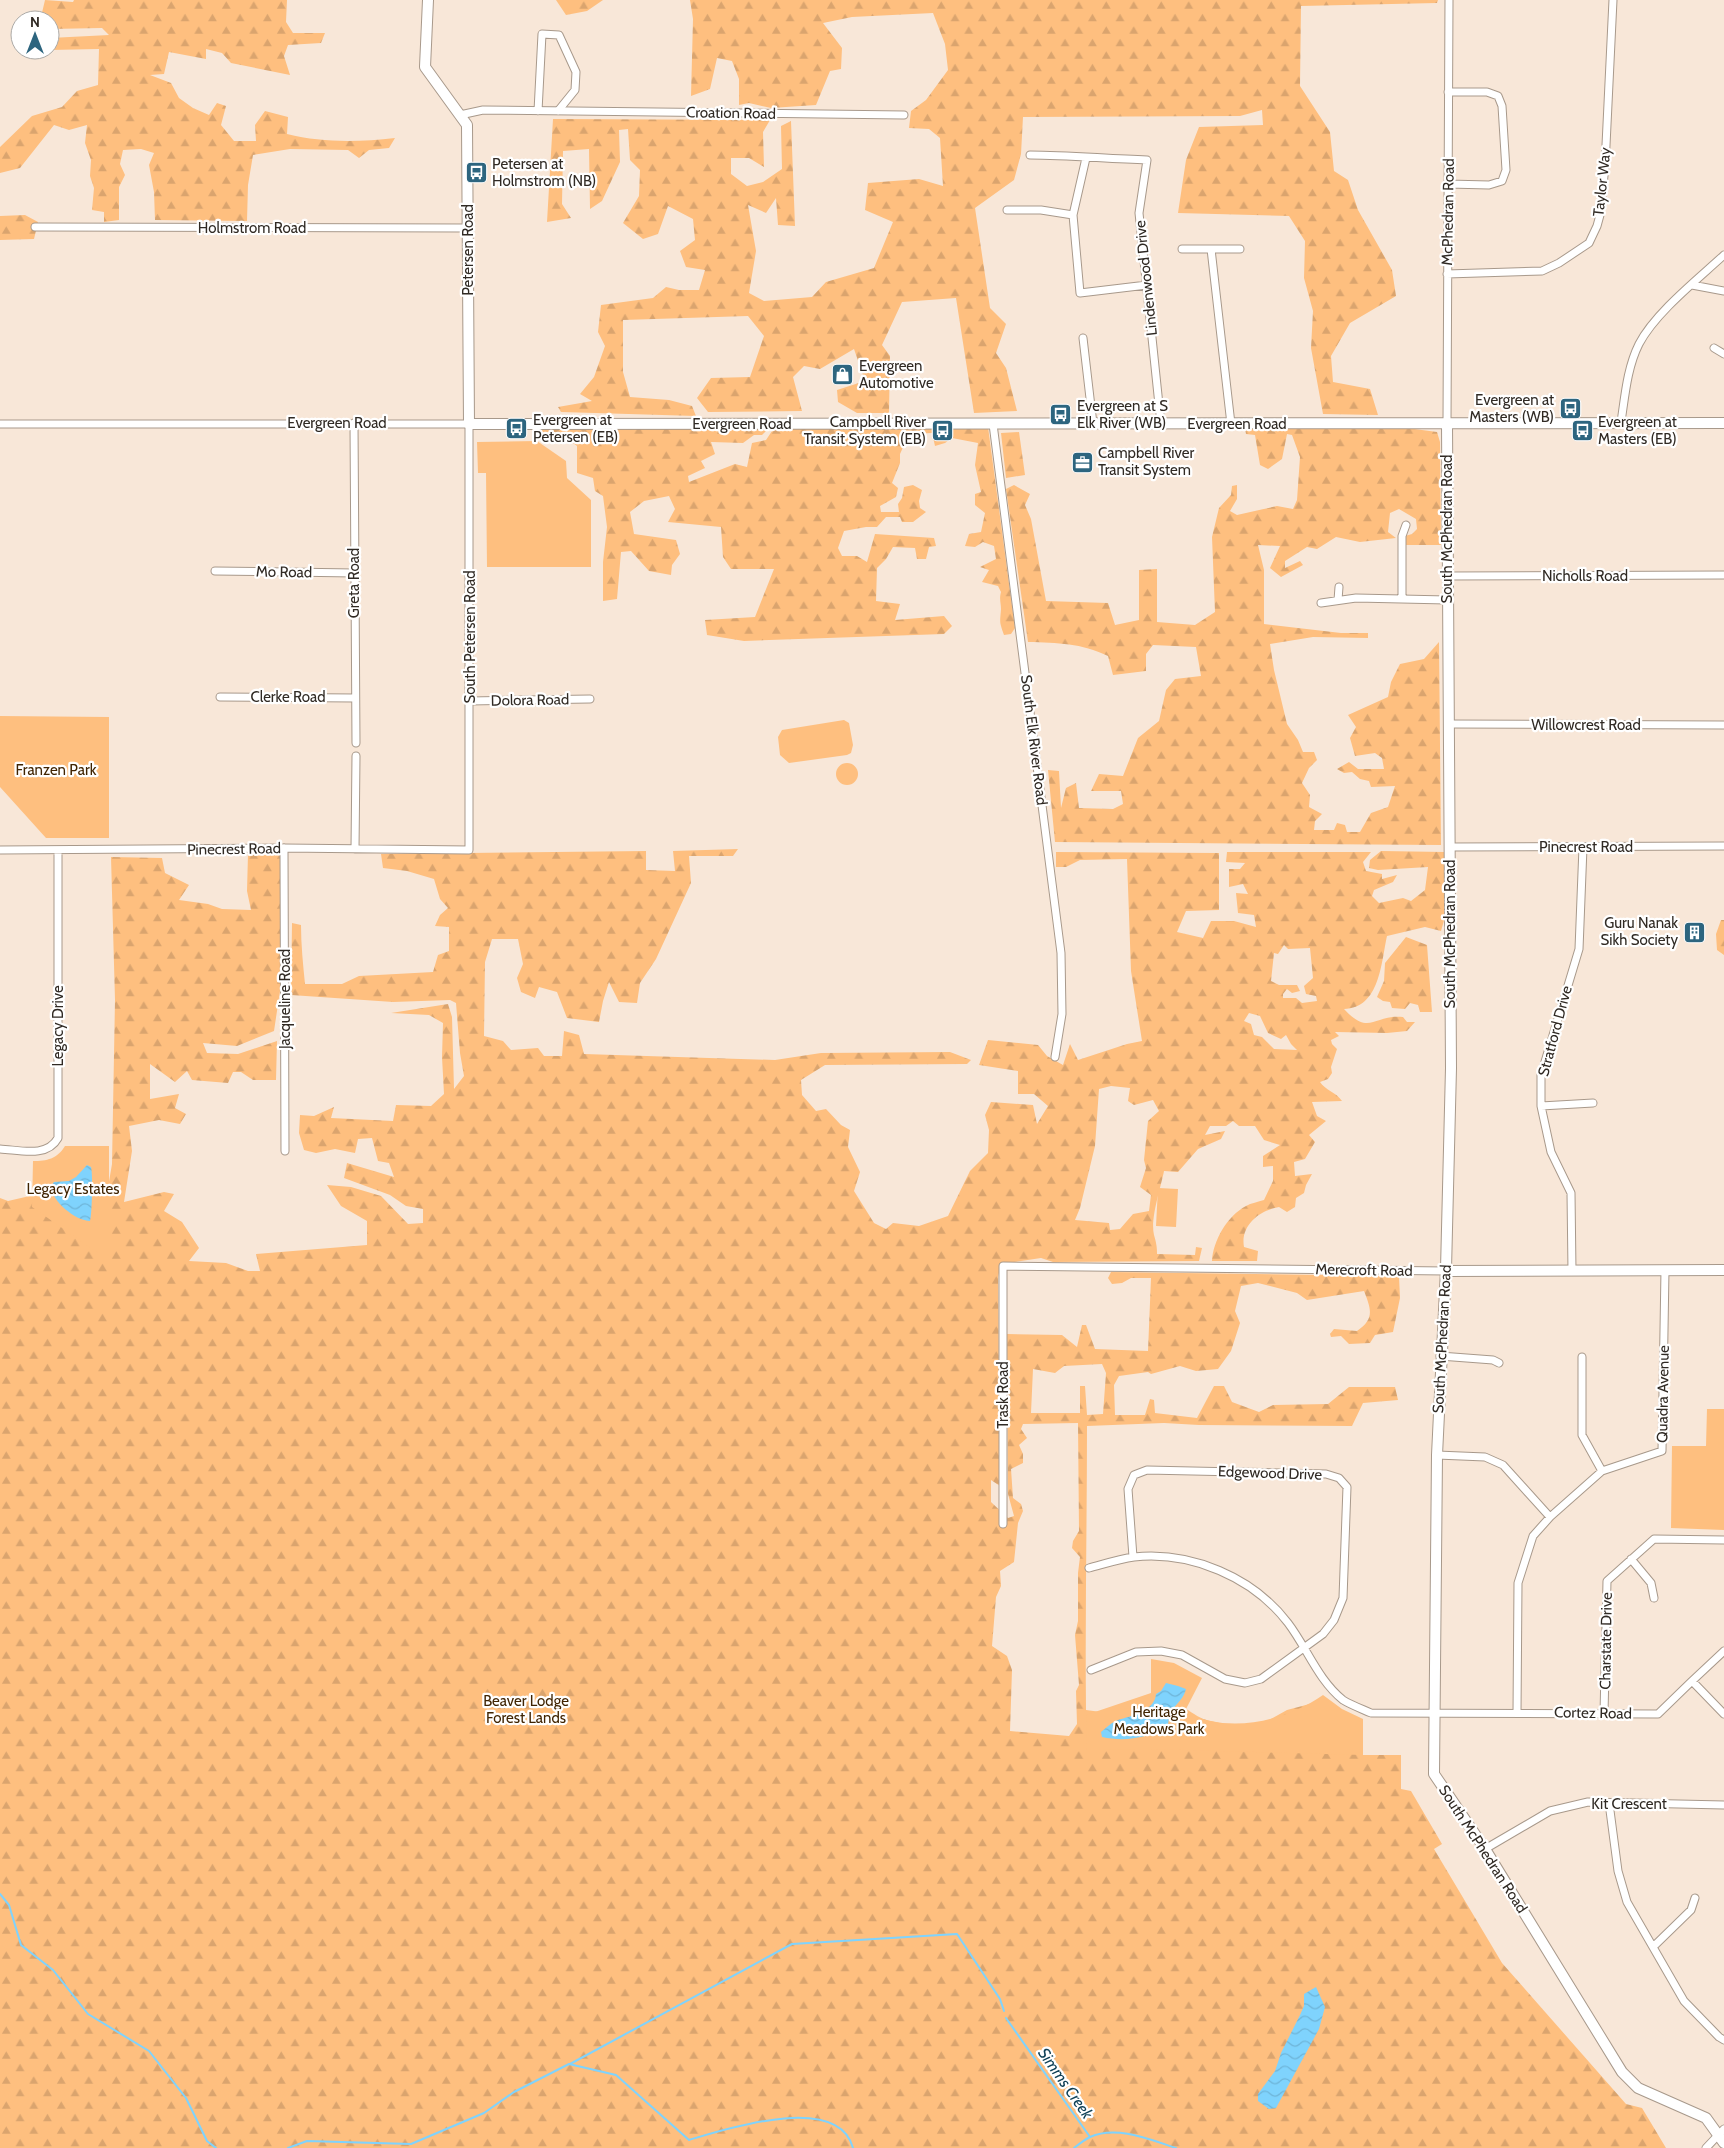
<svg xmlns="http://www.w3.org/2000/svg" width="1724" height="2148" font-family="Cabin,sans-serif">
<defs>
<pattern id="forest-firs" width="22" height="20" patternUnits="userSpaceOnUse" patternTransform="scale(1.25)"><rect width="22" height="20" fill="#febf7f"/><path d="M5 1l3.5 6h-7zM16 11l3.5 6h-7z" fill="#daa46e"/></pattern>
<pattern id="water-waves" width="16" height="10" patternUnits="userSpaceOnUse" patternTransform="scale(1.25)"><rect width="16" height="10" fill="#7fd3fd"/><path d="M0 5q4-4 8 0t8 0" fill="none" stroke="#6eb5d9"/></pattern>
</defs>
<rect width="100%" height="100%" fill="#f8e7d8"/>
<!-- forest -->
<path fill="url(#forest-firs)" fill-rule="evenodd" d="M45,0L73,2L74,0H287L286,22L293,33H325L321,43L288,45L284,56L290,75L231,63L222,53L206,49V59L169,52L164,74L150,75L171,83L179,98L193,108L209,115L217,103L226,106L221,125L234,141H256L255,125L265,111L288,117L287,134C323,143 359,142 395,138L389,148L369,150L359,158L348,150L290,149L253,155L248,185L247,221L155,220L154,192L149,165L154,153L141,149L123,150L120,164L125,175L119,187V220L104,222V212L92,210L94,188L90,176L91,160L85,143L87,125L69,130L54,125L20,168L0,173V147L32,116L62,107L77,91L98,85L99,49L50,50V38L109,35L102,28L50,29V20H42L41,17Z
M556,0H603L587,11L566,15Z
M690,0H1438L1437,3L1301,6L1300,86L1330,132L1334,171L1348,180L1358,210L1392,270L1396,296L1350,323L1331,356L1333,382L1370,389L1378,415L1323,414L1311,348L1313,311L1304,278L1305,241L1289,216L1178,213L1186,160L1199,127L1263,125L1262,110L1240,116L1023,117L1021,154L1014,180L975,208L990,308L1006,324L996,353L1006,368L1017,411L974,413L956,298L902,302L882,345L890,356L889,413H857L838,402L837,390L865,381L854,349L820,369L804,366L793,377L802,411L708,412L697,398L711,378L750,377L764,336L748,316L623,320V372L630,397L669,400L692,406L696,416L561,412L558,407L592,401L580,394L594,377L605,346L598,332L601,305L653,298L666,287L679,290H699L705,270L686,267L680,251L695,240L693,219L668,206L658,234L643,239L623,223L639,196L640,170L630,160L628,129L619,130L620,162L602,201L590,209L589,149L563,151L562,204L571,218L547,222L553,119L770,120L763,132L764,167L749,158H731V174L747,186L763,182L782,169L781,126L791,121L795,226L778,225L776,198L766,213L748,205L756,251L749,293L764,301L812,297L826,282L874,268L893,222L865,210L868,183L919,179L943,186L940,138L929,129L909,128L911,111L926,100L948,70L945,44L933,13L852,17L823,23L842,48L841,69L830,71L816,105L771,108L749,103L739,105V79L732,61L717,58L710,89L691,96L693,19Z
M25,215L38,222L34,239L0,240V216Z
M1392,426L1437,432L1440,442L1441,545H1405V536L1412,534L1417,529L1416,519L1399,509L1390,513L1388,532L1396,538L1360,542L1336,537L1317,549L1307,547L1285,561V568L1300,561L1303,565L1281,577L1270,568L1280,546L1258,545L1264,570V624L1341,633H1368V638L1313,637L1270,644L1274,670L1287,724L1298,740L1303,752H1314L1317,760L1309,768L1302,783L1310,795L1309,807L1322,814L1315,821L1314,830H1334L1337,823L1345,825L1347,832H1360L1371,813L1388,807L1395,786L1371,787L1369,781L1360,779L1352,772L1344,773L1337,769L1349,762L1358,769H1384L1382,758L1375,753L1355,756L1350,738L1356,727L1348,715L1388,697L1391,682L1400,664L1424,659L1439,642L1441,845L1055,842L1048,770L1059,771L1061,808L1066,788L1076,783L1079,808L1113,809L1123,804L1121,791H1091L1099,774L1123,776L1138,738L1159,721L1166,690L1175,679L1201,676L1196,647L1153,645L1146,654V671L1113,675L1108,656C1081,643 1058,643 1028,642L1006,489L1014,485L1030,494L1025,505L1031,519L1046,601L1108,603L1115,625L1139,620V570L1157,569V622L1195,625L1215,612L1212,537L1219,508L1231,495L1232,486L1237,485V499L1230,511L1237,515L1277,506L1293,509L1297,500L1300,457L1292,435L1287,434L1282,459L1268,469L1260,465L1255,435L1246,434L1245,428Z
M548,427L768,429L762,435H754L743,443L711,442L715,454L701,461L705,468L688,476L689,482L735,464L747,467L752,443L766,440L774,428L988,427L1015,628L1011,634L1004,635C999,621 1000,623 1001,609C1001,603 999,599 1001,592L998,586L982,582L989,570L980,567L996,559L994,546L983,542L975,547L965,546L969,534L981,532L985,513L975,505V494L981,492L975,465L978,443L952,438L945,443L935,446L932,433L909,434L900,454V463L892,483L898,488L896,497L880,506L881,512H899L898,504L902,498L904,487L913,485L922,490L919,501L920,508L926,512L913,522H902L900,517H886L877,527H866L844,531L838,548L842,556H857L867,562L875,534L934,538L936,546L929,547L926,559H917L915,548L893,547L886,559L877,568L876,601L900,604L895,620L944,616L952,626L944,634L744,641L707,635L705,620L755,617L774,569H731L723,557L721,527L668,522L675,509L669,496L644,501L630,512L634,534L676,540L680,554L672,565L671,575L649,571L631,551L621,552L617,599L603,601V562L607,527L603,496L595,491L593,478L577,473V446L565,437L548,439L537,432Z
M1019,432L1025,475L1006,478L1001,433Z
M738,849L733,856H689L691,883L656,959L640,983L637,1003L619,1002L609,982L603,1001L599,1022L567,1018L557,992L539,987L535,998L521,992L517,978L523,964L518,939H492L485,962L484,1036L503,1041L511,1050L538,1048L544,1056H562L564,1031L579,1035L584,1054L775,1060L821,1053L950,1052L971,1060L967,1064L825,1065L801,1080L802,1095L816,1111L826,1109L841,1125L850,1130L848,1147L860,1172L854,1191L874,1223L886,1229L893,1223L919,1226L948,1216L970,1171L988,1153L989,1130L985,1115L991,1102L1033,1105L1037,1124L1048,1106L1034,1094H1018V1071L979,1065L988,1040L1038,1045L1047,1056L1063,1065L1070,1044L1078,1060L1127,1044L1142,1041L1131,971L1127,859L1080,860L1066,867H1056V852L1219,853V910L1186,911L1177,932L1203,938L1211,921H1234L1256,927L1254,915L1238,913L1236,893L1248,894L1243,884L1229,887V869H1240L1245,863L1226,862L1227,852H1371L1363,862L1366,871L1382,874V879L1397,875L1393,882L1374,890L1372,896L1379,903L1403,898L1411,901L1425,890L1428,867L1378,870L1369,868L1370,860L1381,851L1445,852V917L1441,931L1425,927L1387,936C1381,963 1380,1008 1344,1009C1370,1037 1373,1014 1403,1017L1407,1022H1415L1407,1031L1387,1033L1335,1032L1339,1036L1331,1040L1332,1044L1337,1049L1331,1067L1332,1073L1328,1079L1320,1082C1325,1090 1336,1092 1342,1101L1312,1102L1317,1116L1326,1121L1309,1135L1315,1142L1305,1159L1294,1162L1295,1176L1312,1174L1306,1185L1304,1193L1296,1198L1295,1207L1287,1212L1279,1207C1260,1210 1240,1225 1244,1247L1258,1251L1257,1261H1212C1213,1241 1227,1216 1246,1206C1251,1203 1258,1202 1264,1200L1273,1181V1166L1263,1167V1156L1280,1145L1264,1140L1255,1126H1239L1233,1121L1226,1126H1210L1205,1135L1225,1131L1221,1139L1198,1149L1178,1172L1164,1171C1161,1187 1150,1219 1154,1235C1156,1242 1157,1246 1157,1254L1195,1255L1196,1247L1202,1248L1199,1261L1053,1262L1041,1258L1001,1264L998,1277L1000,1486L991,1480V1502L1008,1518L1014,1516L1008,1494L1007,1334L1062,1335L1077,1347L1082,1325H1086L1095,1349L1148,1351L1151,1278H1131L1122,1283L1112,1284L1108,1278L1111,1272L1399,1276L1400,1298L1393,1332L1375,1335L1370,1343L1349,1344L1341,1336L1331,1337L1330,1334L1334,1329L1357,1331C1375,1319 1371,1309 1364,1291L1307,1300L1297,1293L1258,1283L1241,1286L1235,1311L1240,1323L1231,1351L1218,1369L1196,1371L1180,1366L1151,1374L1148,1372L1119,1376L1114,1385L1115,1415H1145L1150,1399L1154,1400L1155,1413L1197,1418L1214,1386H1224L1232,1402L1259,1412L1273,1405L1328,1404L1349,1387H1395L1398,1400L1363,1403L1352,1426L1199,1425L1164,1423L1087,1426C1087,1521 1085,1615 1086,1710L1101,1712L1182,1714L1244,1729L1264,1723L1287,1710L1321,1701L1361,1738L1363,1755H1401V1789L1411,1791L1442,1844L1434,1849L1502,1963L1626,2104L1642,2108L1666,2148H0V1198L8,1201L47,1192L104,1211L112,1164L115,1000L111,857L162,858L165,873L189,885L179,900L208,904L222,909L251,910L247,891L248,854H281L280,991L274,1031L237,1046L203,1043L207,1053L238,1054L277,1041L276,1080H253L241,1072H233L228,1083L192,1080L187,1071L175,1082L150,1064V1099L179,1094L175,1108L186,1114L180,1124L159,1120L129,1126L132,1151L124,1202L164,1192L174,1194L164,1211L182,1222L199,1248L189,1261L226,1263L248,1271H260L256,1254L367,1245V1221L341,1206L327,1185L351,1187L381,1196L408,1224L423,1223V1209L406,1206L390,1195L344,1178L347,1163L394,1177L389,1163L378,1161L372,1138L358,1139L355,1153L335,1149L316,1153L304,1150L299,1133L300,1115L314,1116L334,1107L331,1118L393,1121L396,1105L431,1106L444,1094L442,1057L443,1023L429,1015L391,1013L448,1004L452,1017L454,1089L464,1076L460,1053L456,1003L450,1000L393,1002L291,995L292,923L301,925C301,945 303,964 305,984H342L359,976L433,972L438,955L449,951V927L435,926L440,915L448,908L440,899L434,879L407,871L383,868L381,854L646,851V870L675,871L673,851ZM1284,945L1288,949L1310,948L1313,978L1304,986L1306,994L1316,996L1317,1001L1302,1003L1296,998H1283V994L1287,989L1292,993L1300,991L1297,985H1279L1271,981L1274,953L1278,954ZM1249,1013L1260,1016L1268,1033L1281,1039L1286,1035L1291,1044L1297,1050L1274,1049L1262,1037L1254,1035L1251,1024L1244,1021ZM1111,1086L1130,1088L1128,1101L1134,1105L1153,1100L1159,1111L1148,1121L1144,1160L1146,1168L1140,1187L1151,1195L1149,1211L1133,1214L1120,1229L1110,1230L1109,1223L1075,1220L1080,1208L1095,1146L1099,1089ZM1102,1364L1106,1373L1103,1414L1087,1415L1085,1386H1080V1413H1031L1033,1369L1055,1373L1064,1366ZM1078,1423L1079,1531L1073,1541L1072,1548L1080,1557L1078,1573V1621L1075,1635L1079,1685L1076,1691L1077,1724L1069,1736L1010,1731L1012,1670L1007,1656L992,1646L996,1597L1001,1586L1000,1571L1014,1562L1018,1523L1023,1511L1021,1504L1013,1498L1011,1469L1023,1463V1454L1019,1445L1027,1438L1021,1429L1023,1424Z
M1721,920H1724V955L1717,950L1716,934Z
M1406,937L1427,945L1432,1012H1420L1418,1005L1410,1003L1405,1009L1392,1008L1390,1002L1383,1001L1377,997L1384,981L1385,963Z"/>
<!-- park -->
<path fill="#febf7f" d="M537,441L566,461L567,478L591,500V567H487L486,473H478L477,442Z
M0,716L109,717V838H46L0,787Z
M844,720L849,723L853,745L851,753L847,755L789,763L780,755L778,737L782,730Z
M836 774a11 11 0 1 1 22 0a11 11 0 1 1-22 0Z
M65,1146H109V1253H98L32,1207L33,1161C47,1161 57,1159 65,1146Z
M1158,1188L1178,1189L1176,1227L1156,1226Z
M1707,1409H1724V1530L1671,1528L1672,1446H1706Z
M1151,1659L1174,1663L1202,1678L1186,1709C1193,1713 1202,1720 1210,1721C1249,1729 1291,1717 1323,1695L1342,1709L1363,1719V1755L1150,1749L1087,1750L1086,1715L1151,1693Z"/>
<!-- water -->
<path fill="url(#water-waves)" d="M87,1165L91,1167C93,1173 92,1216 90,1221C76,1221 51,1201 51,1186L54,1182L69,1181L76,1177Z
M1166,1683L1178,1686L1186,1689C1182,1705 1169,1704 1168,1727C1147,1738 1125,1742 1102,1737L1101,1732C1106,1728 1112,1722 1118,1720C1131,1716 1155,1711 1156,1694L1161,1691Z
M1316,1987L1325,2007L1319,2029L1276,2108L1269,2109L1258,2101V2094L1275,2071L1281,2053L1300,2015L1304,2006V1994Z"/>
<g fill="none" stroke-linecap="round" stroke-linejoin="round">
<!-- stream -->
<path stroke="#7fd3fd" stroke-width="2" d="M0,1894L9,1905L21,1945L53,1970L88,2014L149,2051L186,2098L207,2141L216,2148
M1006,2018L1090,2137
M570,2064L792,1944L957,1934L1000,1999L1004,2011
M288,2148L307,2141L411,2144L484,2113L514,2092L569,2064L616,2075L689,2140C726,2129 838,2092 853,2148
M1074,2148C1079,2144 1084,2140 1090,2137C1117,2125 1151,2140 1176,2148"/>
<defs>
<path id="street" d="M538,111L542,34L559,35L576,72L575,90L558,111
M460,115L483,110L904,115
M1030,155C1069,155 1108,159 1147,160L1139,213L1161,424
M1086,158L1073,215L1080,293L1147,285
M1448,184L1489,185L1502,181L1506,170L1502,106L1498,96L1487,92H1448
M1007,210H1041L1073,215
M35,227L468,228
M1182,249H1240
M1211,249L1231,424
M1447,274L1542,271L1559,263L1589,243L1597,226L1600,215L1605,166L1613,0
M1692,285L1724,291
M1083,338L1093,424
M1714,348L1724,354
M1621,422C1625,396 1627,368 1639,344C1655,313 1698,279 1724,255
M354,423L356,743
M0,424H469V850L284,848L0,850
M993,424L1061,953L1062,1014L1055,1057
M1447,424L1449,0
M215,571L354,573
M1447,576L1724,575
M1402,599V536L1406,525
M1338,600L1339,587
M1321,603L1356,598L1447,600
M220,697L355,698
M470,701L590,699
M1448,724L1724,725
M1449,847L1724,846
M284,848L285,1151
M355,849L356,756
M1541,1106L1593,1103
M0,1149C20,1150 47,1158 58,1138V851
M1572,1271L1571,1193L1551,1152L1541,1106V1075L1579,949L1583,847
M1440,1356L1493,1360L1499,1363
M1582,1357V1435L1602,1471
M1437,1455L1485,1457L1503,1465L1550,1517
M1003,1524V1266L1446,1271
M1631,1559L1651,1583L1654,1598
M1089,1568C1104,1564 1119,1559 1134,1557C1191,1551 1253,1577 1288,1623C1307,1648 1318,1680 1343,1700C1351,1705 1362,1709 1371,1713L1658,1714L1692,1681L1724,1714
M1091,1670L1136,1652L1161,1651L1182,1655L1225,1679L1245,1683L1261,1679L1323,1634L1334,1620L1343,1598L1347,1487L1339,1478L1326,1474L1147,1470L1134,1475L1128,1489L1133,1557
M1692,1681L1724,1651
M1517,1713L1518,1583L1533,1536L1550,1517L1602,1471L1662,1451L1665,1270
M1604,1714L1607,1581L1654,1539L1724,1540
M1609,1803L1618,1871L1627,1902L1684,2001L1719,2037L1724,2040
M1485,1849L1550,1811L1588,1802L1724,1805
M1653,1947L1691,1910L1695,1898
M1706,2148L1724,2129"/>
<path id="secondary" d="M428,0L425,67L467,125L469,424L1724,423
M1447,424L1451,1068L1446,1269L1437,1455L1434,1774L1485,1849L1622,2072L1638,2088L1706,2118L1724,2143
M1446,1271L1724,1270"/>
</defs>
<!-- street casing -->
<use href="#street" stroke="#a8998b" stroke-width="9"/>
<!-- secondary casing -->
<use href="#secondary" stroke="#a8998b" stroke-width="12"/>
<!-- street -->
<use href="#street" stroke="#fff" stroke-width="7"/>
<!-- secondary -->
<use href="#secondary" stroke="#fff" stroke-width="10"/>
</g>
<!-- icons -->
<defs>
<symbol id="bus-square" viewBox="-11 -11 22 22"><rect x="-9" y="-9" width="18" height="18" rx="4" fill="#2d657f" stroke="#fff"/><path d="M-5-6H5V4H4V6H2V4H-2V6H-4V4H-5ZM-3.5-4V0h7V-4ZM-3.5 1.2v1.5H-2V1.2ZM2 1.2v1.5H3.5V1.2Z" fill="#fff"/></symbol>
<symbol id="shop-square" viewBox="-11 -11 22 22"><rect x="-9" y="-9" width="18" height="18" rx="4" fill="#2d657f" stroke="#fff"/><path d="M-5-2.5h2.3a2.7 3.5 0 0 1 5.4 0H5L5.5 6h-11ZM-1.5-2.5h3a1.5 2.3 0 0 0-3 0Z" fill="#fff"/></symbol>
<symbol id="office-square" viewBox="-11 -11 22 22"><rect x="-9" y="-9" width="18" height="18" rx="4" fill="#2d657f" stroke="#fff"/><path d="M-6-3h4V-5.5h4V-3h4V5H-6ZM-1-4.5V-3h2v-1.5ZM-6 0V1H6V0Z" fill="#fff"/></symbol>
<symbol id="building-square" viewBox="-11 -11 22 22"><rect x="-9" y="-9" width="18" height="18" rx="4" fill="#2d657f" stroke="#fff"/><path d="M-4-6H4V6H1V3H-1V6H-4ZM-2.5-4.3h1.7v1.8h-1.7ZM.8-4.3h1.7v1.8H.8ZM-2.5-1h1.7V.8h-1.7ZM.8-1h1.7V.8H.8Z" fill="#fff"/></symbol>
</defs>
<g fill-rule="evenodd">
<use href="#bus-square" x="464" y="160" width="25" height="25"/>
<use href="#shop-square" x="830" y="362" width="25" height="25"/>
<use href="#bus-square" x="1558" y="396" width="25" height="25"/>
<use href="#bus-square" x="1048" y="402" width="25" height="25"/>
<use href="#bus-square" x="504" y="416" width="25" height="25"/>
<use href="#bus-square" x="930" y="418" width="25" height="25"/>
<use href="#bus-square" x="1570" y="418" width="25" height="25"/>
<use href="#office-square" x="1070" y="450" width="25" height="25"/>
<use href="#building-square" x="1682" y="920" width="25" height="25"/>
</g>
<g text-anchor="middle" stroke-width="4.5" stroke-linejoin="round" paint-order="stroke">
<!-- street labels -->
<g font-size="15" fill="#302a24" stroke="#fff">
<text transform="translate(731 113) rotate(1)" y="5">Croation Road</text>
<text transform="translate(1602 182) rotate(-84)" y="5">Taylor Way</text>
<text transform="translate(1448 212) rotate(-89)" y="5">McPhedran Road</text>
<text x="252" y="233">Holmstrom Road</text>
<text transform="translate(468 250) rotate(-90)" y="5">Petersen Road</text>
<text transform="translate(1146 278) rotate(-96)" y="5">Lindenwood Drive</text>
<text x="337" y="428">Evergreen Road</text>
<text x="742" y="429">Evergreen Road</text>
<text x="1237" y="429">Evergreen Road</text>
<text transform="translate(1447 529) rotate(-90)" y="5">South McPhedran Road</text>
<text transform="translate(284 572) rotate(1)" y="5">Mo Road</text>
<text x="1585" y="581">Nicholls Road</text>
<text transform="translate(354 583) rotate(-90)" y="5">Greta Road</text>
<text transform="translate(470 637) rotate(-90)" y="5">South Petersen Road</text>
<text x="288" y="702">Clerke Road</text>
<text transform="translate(530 700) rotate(-1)" y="5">Dolora Road</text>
<text x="1586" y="730">Willowcrest Road</text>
<text transform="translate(1034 740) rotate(83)" y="5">South Elk River Road</text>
<text x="1586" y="852">Pinecrest Road</text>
<text transform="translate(234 849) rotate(-1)" y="5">Pinecrest Road</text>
<text transform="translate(1450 934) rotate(-90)" y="5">South McPhedran Road</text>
<text transform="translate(285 999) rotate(-90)" y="5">Jacqueline Road</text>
<text transform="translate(58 1026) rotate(-90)" y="5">Legacy Drive</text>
<text transform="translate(1555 1031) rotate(-75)" y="5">Stratford Drive</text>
<text transform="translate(1364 1270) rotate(1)" y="5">Merecroft Road</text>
<text transform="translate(1442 1339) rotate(-87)" y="5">South McPhedran Road</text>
<text transform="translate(1663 1394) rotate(-89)" y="5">Quadra Avenue</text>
<text transform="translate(1003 1395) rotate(-90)" y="5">Trask Road</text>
<text transform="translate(1270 1473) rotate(2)" y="5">Edgewood Drive</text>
<text transform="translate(1606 1641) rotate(-89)" y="5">Charstate Drive</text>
<text transform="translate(1593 1713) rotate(1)" y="5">Cortez Road</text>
<text x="1629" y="1809">Kit Crescent</text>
<text transform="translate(1483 1849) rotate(57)" y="5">South McPhedran Road</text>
</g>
<!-- poi labels -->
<g font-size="15" fill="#302a24" stroke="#fff" text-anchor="start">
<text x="492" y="169">Petersen at<tspan x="492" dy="17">Holmstrom (NB)</tspan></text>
<text x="859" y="371">Evergreen<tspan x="859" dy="17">Automotive</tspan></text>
<text x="1554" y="405" text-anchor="end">Evergreen at<tspan x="1554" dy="17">Masters (WB)</tspan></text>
<text x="1077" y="411">Evergreen at S<tspan x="1077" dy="17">Elk River (WB)</tspan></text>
<text x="533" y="425">Evergreen at<tspan x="533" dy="17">Petersen (EB)</tspan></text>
<text x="926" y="427" text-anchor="end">Campbell River<tspan x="926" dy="17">Transit System (EB)</tspan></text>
<text x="1598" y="427">Evergreen at<tspan x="1598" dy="17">Masters (EB)</tspan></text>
<text x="1098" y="458">Campbell River<tspan x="1098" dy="17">Transit System</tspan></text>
<text x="1678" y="928" text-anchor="end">Guru Nanak<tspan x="1678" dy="17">Sikh Society</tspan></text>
</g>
<!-- park labels -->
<g font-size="15" fill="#402402" stroke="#fff">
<text x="56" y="775">Franzen Park</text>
<text x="73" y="1194">Legacy Estates</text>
<text x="526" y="1706">Beaver Lodge<tspan x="526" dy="17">Forest Lands</tspan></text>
<text x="1159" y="1717">Heritage<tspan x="1159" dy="17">Meadows Park</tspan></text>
</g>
<!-- water labels -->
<g font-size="16" font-style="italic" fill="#0f4056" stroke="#fff">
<text transform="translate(1066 2083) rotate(55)" y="6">Simms Creek</text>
</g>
</g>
<!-- north arrow -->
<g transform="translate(35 35)"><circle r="24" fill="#ffffff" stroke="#acaaa7"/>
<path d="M0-4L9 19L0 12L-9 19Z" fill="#2d657f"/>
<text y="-8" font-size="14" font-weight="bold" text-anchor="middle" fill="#302a24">N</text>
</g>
</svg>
